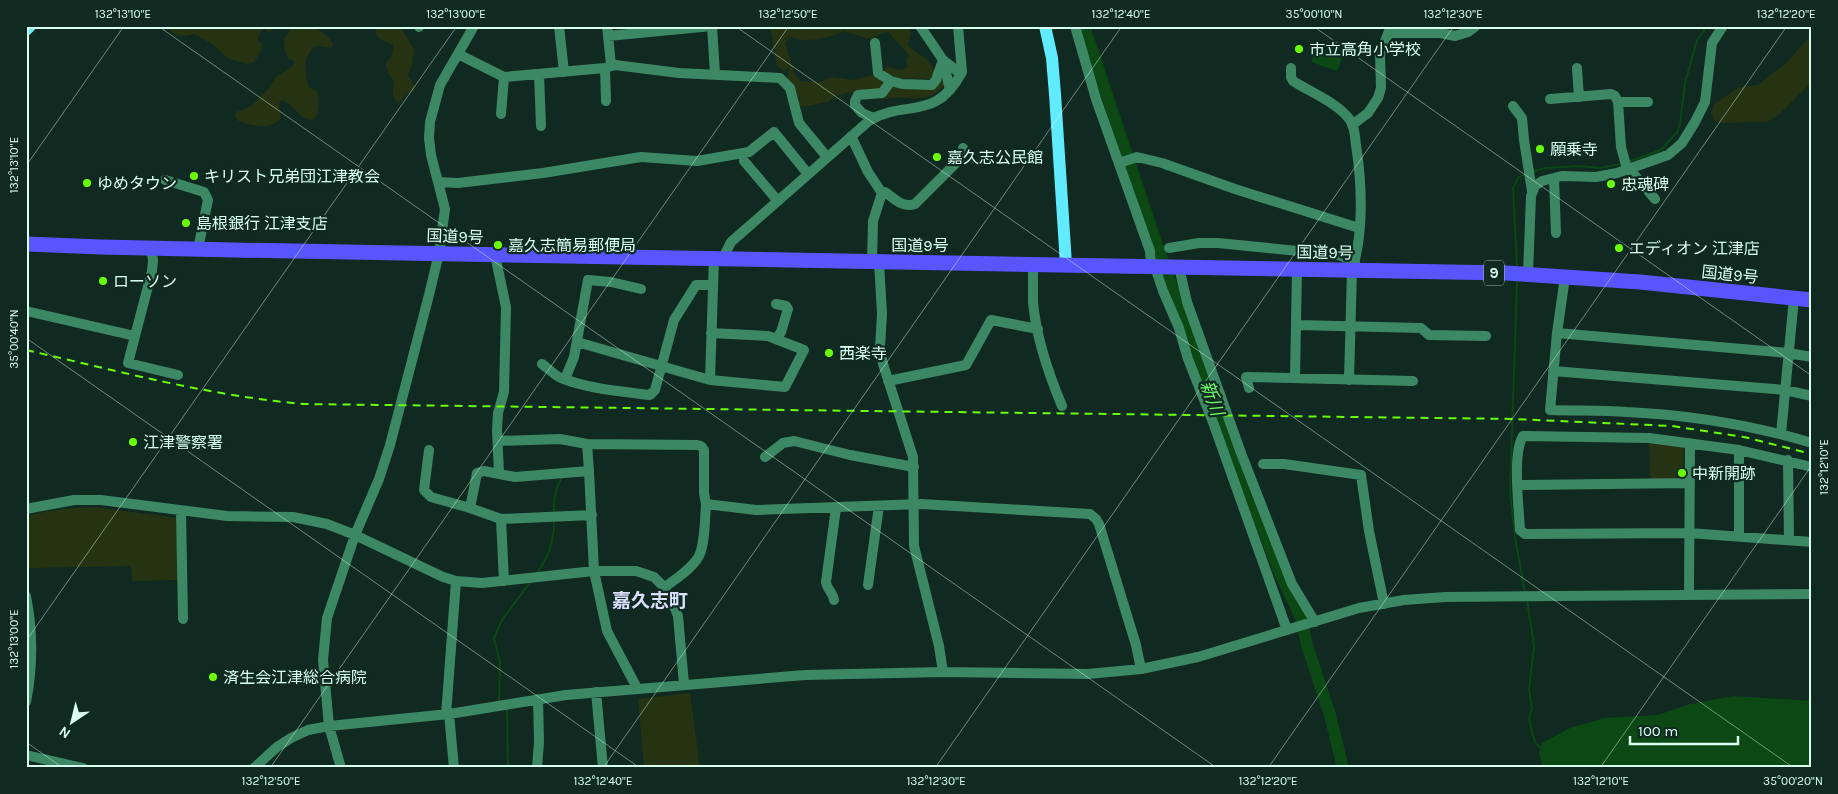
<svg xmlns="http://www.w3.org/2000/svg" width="1838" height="794" font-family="Karla,'Noto Sans JP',sans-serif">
<rect width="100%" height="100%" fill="#102921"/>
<!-- green -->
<path fill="#253313" d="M166,26H274L272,31L268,32L266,29L261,31L258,37L259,41L262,44L261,51L254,62L248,64L229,59L212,44L193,34C178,38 177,37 166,26Z
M293,26H318L317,29C324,34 332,38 333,46L331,48L321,46L313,47L305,61L306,78L309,87L317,91C320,101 320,113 313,120C299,121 294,103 282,100L279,103L281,118C270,131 252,126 238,121L235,116L236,112L251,106L269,88L276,77L293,66L295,62L288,58L285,51L284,39Z
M377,26H400L414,49L412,65L408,75L415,87L414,91L405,95L400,103C390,98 393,90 394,81C376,57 395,64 393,45L379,38L375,33Z
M770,26H888L892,28L896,26H908L911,33L908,45L914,51L927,59L935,70L932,79L900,78L888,74L883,71L887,67L901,70L908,67L906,61L909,55L888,32C881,32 877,38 869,39L843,31C832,37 817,40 804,40C799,40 794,37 789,37L785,44L796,76L801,81L819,82L831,77L853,80L873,75L880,80L885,81L901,87L941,78L944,79V85C927,108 906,92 883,100C878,98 873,94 867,93C855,90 837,93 828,102C819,103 807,108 799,106V100L787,76L789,73V67L784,71L777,66Z
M1812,34V82L1781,113L1767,122L1721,123L1714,120L1711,113L1714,104L1740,87L1758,85L1787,62Z
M1649,442L1683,447V476L1680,479H1652L1650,476Z
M94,507L177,518L178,580L132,581L131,566L29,568L26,553V518C38,510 78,508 94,507Z
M690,693L700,768H644L638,699Z"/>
<!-- water -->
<path fill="#0b4813" d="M1316,49L1342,58L1337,71L1311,62Z
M1733,696L1812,701V768H1543L1539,752L1542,743L1570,728L1604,718L1658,715L1690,704Z"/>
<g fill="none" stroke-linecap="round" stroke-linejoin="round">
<!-- stream -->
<path stroke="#0b4813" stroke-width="2" d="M1628,162L1661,150L1677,132L1680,124L1685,83L1697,40L1704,31V26
M1532,172L1545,168L1579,166L1600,168L1621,164
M1517,266L1513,188L1518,178L1525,174
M1517,282L1510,492L1515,537L1525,593
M554,512C554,499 555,487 563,477
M537,573C549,556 554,541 554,520
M1527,600L1534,646L1529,690L1532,708L1529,719L1533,736L1536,744L1541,748
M499,701L500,663L494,638L502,620L531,581
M507,710L508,768"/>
<!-- river -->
<path stroke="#0b4813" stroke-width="12" d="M1084,26L1156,242L1213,400L1280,573L1301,618L1307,645L1330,715L1343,768"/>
<!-- minor -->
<path stroke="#3c8864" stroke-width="10" d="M559,26L564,72
M607,26L611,65
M712,26L715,74
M920,26L943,60L950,90
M1075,26L1096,99L1150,251L1151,266
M419,27V26
M1390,33H1440L1455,36L1468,32L1476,26
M608,36L712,26
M875,43L878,73L891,81L902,84L932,85L936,80L943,60L961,74
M458,54L504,77L605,68L615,65L679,73L780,78L790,88L799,123L827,157
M605,68L606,101
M1291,68V77L1293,81C1310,92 1338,103 1350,120C1355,127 1355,137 1356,145C1362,184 1364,233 1352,270L1349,380
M1577,68L1579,97
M539,74L541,126
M1550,99L1611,94L1615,96L1618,102L1621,147L1626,165L1655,199
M1618,102H1648
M1513,106L1522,118L1524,140L1532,191
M501,114L504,77
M874,118L862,113L855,105V101L858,95L882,93L891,81
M1352,125L1368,113L1378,98L1381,88L1380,54L1391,26
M851,136L868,172L882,193L873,221L872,262
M744,161L778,201
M1119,163L1137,157L1162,163L1235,189L1359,228
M1554,178L1556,233
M165,180L204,192L208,200L198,249
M438,182L458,183L543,173L641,157L697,161L749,152L774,132L808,174
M882,193L885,192C895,199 902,208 915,204L964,155L963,148
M151,248L153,260L152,271L128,363L178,375
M1169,248L1199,243H1218L1339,255L1355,262
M495,255L506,307L504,392L498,413L497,430L499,474
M723,258L731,242L870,120C908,99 935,122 962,72L958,26
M879,262L882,314L880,347L883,364L913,457L914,546L939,646L943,672
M1033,264C1033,276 1033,289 1033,302C1036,336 1049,375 1062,406
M1155,267L1163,291L1179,328L1188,359L1214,425L1287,630
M1179,267L1187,302L1241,453L1292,584L1315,622
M1528,274L1531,196L1535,186L1542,181L1562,176L1596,177L1617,173L1668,155L1682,143L1695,122L1705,102L1712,43L1723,26
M1565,277L1557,333L1550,410C1575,411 1601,410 1627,412C1689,415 1752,425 1812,443
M26,311L135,336
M1297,325L1421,328L1429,335L1486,336
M711,333L768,336L804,350L785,387L710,380C711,339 713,299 714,258
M1557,333L1788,353L1812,357
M776,339L781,332L788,309L786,306L776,304
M577,342L710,380
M542,364C548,368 554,375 561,378C589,389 620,391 650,395L655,390L674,320L696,285H713
M1553,371L1785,390L1812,396
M1295,378L1297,269
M565,379L574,357L588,280L611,282L641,289
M888,381L966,365L991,320L1038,329
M1249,388L1246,377L1413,381
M1781,434L1794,298
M498,441L560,439L587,444L589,471
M587,444L697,445L701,446L704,450V493L706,504L756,510L921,504L1090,514L1096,519L1099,524L1136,645L1141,669
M429,450L424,490L431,497L470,508
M1739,450V537
M765,457L783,443L794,441L850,455L914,467
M1788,460L1789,540
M1263,464H1284L1361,475L1369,531L1384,604
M1812,467L1739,450L1649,438L1523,436C1512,453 1519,508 1520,530L1525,534L1689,533L1812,542
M1518,485L1690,483
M26,509L74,500H101L227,516L293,517L327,524L355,535L443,577L456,581L482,583L594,571H636L654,577L662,585L672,601L678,616L684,684
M181,511L183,619
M501,519L592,515
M504,581L501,519L470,508L477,473L484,471L515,477L589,471L594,571L607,631L637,688
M868,585L879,506
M664,588C675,579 692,569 699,556C705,544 705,518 706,504
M1689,595L1690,443
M26,596C33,632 33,667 26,702
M834,600C833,592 827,590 826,582L836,508
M596,692L603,768
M449,714L454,768
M446,715L456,581
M26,755L83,768
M254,768L277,747L291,738L308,730L329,726L449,714L566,695L805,675L943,672L1088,674L1141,669L1198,657L1359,608L1404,600L1445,597L1812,594
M341,768L329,726L323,660L327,618L355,535L379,479L390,445L429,295L439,253L445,209L431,155L429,138L430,122L440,85L474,26
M537,768L539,742L538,699"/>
<!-- major -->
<path stroke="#61ebfe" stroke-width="12" d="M1045,26L1052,58L1055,94L1066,264
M26,30L30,26"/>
<!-- highway -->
<path stroke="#5755fe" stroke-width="15" d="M26,244L101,247L234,250L1506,273L1640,282L1812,300"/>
<!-- rail -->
<path stroke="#6afe06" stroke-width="2" stroke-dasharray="8 6" stroke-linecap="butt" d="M26,350C118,371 210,396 304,404L1515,419L1672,426L1744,437L1812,454"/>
</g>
<!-- ticks -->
<path fill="none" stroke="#d9fff0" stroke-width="1" stroke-opacity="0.45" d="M158,26L1217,768M735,26L1794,768M1313,26L1812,376M26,166L124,26M26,338L640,768M26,641L457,26M26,742L63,768M270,768L789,26M603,768L1122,26M935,768L1454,26M1268,768L1787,26M1600,768L1812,465"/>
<!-- markers -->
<g fill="#6afe06" stroke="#102921" stroke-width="2">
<circle cx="1299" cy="49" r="5"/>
<circle cx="1540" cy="149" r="5"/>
<circle cx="937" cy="157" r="5"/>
<circle cx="194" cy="176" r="5"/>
<circle cx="87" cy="183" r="5"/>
<circle cx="1611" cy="184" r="5"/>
<circle cx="186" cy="223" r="5"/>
<circle cx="498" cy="245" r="5"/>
<circle cx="1619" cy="248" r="5"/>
<circle cx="103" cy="281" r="5"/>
<circle cx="829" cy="353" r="5"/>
<circle cx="133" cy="442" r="5"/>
<circle cx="1682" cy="473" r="5"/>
<circle cx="213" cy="677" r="5"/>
</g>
<g text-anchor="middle" stroke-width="4.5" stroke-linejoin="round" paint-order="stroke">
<!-- shield labels -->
<rect fill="#102921" stroke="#9dbfb2" stroke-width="1" x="1484" y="260.5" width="20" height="25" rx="4"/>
<g font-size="15" font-weight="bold" fill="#d9fff0">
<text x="1494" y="278">9</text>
</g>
<!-- poi labels -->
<g font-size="16" fill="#d9fff0" stroke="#102921" text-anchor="start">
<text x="1309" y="55">市立高角小学校</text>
<text x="1550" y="155">願乗寺</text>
<text x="947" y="163">嘉久志公民館</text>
<text x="204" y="182">キリスト兄弟団江津教会</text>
<text x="97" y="189">ゆめタウン</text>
<text x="1621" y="190">忠魂碑</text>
<text x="196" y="229">島根銀行 江津支店</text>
<text x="508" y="251">嘉久志簡易郵便局</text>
<text x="1629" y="254">エディオン 江津店</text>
<text x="113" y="287">ローソン</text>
<text x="839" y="359">西楽寺</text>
<text x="143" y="448">江津警察署</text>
<text x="1692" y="479">中新開跡</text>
<text x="223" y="683">済生会江津総合病院</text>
</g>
<!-- street labels -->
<g font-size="16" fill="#d9fff0" stroke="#102921">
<text transform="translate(455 236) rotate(2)" y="6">国道9号</text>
<text x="920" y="251">国道9号</text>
<text transform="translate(1325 252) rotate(1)" y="6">国道9号</text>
<text transform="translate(1730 274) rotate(6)" y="6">国道9号</text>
</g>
<!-- water labels -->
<g font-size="18" font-style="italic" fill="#6efe67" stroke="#102921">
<text transform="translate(1212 398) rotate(70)" y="6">新川</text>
</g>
<!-- quarter labels -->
<g font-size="19" font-weight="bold" fill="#dbe0ff" stroke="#102921">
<text x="650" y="607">嘉久志町</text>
</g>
</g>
<!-- border -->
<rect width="1838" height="794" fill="none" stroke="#102921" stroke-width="55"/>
<!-- north arrow -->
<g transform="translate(72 722) rotate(215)" stroke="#102921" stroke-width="4" paint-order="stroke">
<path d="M0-4L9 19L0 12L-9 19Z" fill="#d9fff0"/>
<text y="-8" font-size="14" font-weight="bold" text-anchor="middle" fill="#d9fff0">N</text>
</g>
<!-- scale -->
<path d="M1630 736v8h108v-8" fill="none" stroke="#d9fff0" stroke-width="2.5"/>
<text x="1638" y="736" font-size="15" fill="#d9fff0" stroke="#102921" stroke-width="4" paint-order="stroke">100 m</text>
<rect x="28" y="28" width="1782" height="738" fill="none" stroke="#d9fff0" stroke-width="2"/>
<g font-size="12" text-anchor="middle" fill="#d9fff0">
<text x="123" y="18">132°13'10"E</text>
<text x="456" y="18">132°13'00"E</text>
<text x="788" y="18">132°12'50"E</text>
<text x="1121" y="18">132°12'40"E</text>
<text x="1314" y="18">35°00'10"N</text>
<text x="1453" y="18">132°12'30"E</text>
<text x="1786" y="18">132°12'20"E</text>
<text transform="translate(14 165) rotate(-90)" y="4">132°13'10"E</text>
<text transform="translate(14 339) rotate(-90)" y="4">35°00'40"N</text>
<text transform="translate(1824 467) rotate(-90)" y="4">132°12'10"E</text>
<text transform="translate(14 639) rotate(-90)" y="4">132°13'00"E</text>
<text x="271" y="785">132°12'50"E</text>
<text x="603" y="785">132°12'40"E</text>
<text x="936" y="785">132°12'30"E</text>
<text x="1268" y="785">132°12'20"E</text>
<text x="1601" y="785">132°12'10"E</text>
<text x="1793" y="785">35°00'20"N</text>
</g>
</svg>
